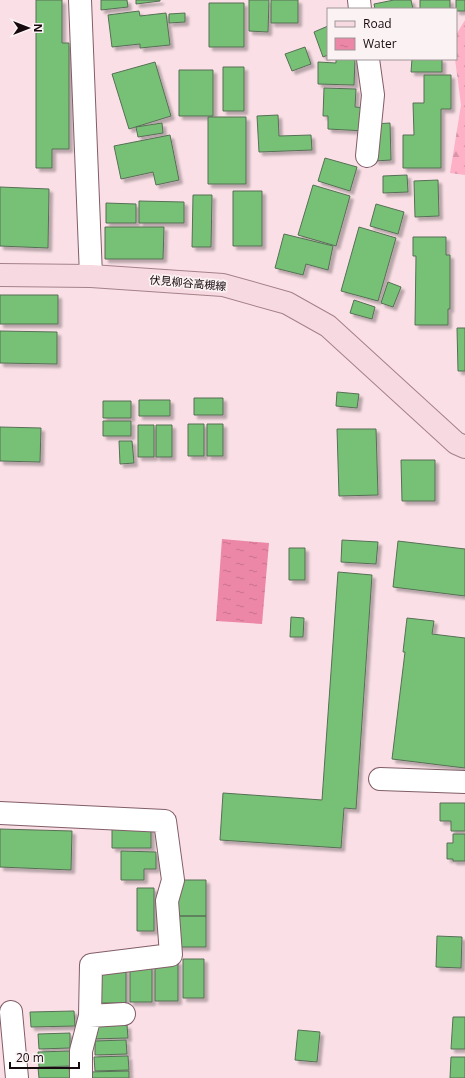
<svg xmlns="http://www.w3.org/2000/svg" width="465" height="1078" font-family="'Open Sans','Noto Sans JP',sans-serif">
<defs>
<pattern id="forest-firs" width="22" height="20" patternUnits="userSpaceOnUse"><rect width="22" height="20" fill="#feb0c7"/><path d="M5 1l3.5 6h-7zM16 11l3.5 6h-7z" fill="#d996aa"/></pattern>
<pattern id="water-ripples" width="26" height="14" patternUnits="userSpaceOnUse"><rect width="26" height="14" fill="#ec87a7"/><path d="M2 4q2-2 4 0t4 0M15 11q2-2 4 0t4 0" fill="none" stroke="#ca738f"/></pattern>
<filter id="shadow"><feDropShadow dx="3.5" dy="3.5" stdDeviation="1" flood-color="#0004"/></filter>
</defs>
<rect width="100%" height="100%" fill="#fae0e6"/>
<!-- forest -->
<path fill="url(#forest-firs)" d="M465,20V175L450,173L461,105L455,59H456V35Z"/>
<!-- water -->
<path fill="url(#water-ripples)" d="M222,539L269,543L262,624L216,621Z"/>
<!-- building -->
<path fill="#77c177" stroke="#566f55" filter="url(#shadow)" d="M36,0H62V43H69V149H52V168H36Z
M101,0H127L128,7L101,10Z
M136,0H160V1L136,4Z
M249,0H269L268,32L249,31Z
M271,0H298V23H271Z
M394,0H411L413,9H375L374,4Z
M420,0H450V9H420Z
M456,0H465V11H456Z
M209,3H244V47H209Z
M139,11L140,16L166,13L170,45L140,48V44L112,47L108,15Z
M185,13V22L169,23V14Z
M328,26V55L323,57L314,32Z
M305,47L311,64L292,71L285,54Z
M336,59H355L354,85L318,84V62L336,63Z
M412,59H442V72H411Z
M155,62L171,116L129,129L112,74Z
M223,67H244V111H223Z
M179,70H213V116H179Z
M424,75H451V109H441V168H403V135H414L413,103H424Z
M324,88L356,89L355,107L367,108L366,131L328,129V116H323Z
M278,115L279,136L311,135L312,150L259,152L257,116Z
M208,117H246V184H208Z
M162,123L163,133L138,137L136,127Z
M390,123L391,160L375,161L374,124Z
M170,135L179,180L156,185L153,172L121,179L114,146Z
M325,158L357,167L350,191L318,181Z
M407,175L408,192L383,193V176Z
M438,180L439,216L415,217L414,181Z
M313,185L350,196L336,246L298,235Z
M0,187L49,189L48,248L0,246Z
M233,191H262V246H233Z
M193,195H212L211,247H192Z
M139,201L184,202V223H139Z
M106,203L136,204V223H106Z
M376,204L404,212L398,234L370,226Z
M105,227H164L163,259H105Z
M359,227L396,238L378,301L341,291Z
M284,234L333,246L328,270L306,264L303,275L275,268Z
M413,237H446V255H450V309H448V325H415L416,256H413Z
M388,282L401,287L393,307L381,303Z
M0,295H58V324H0Z
M354,300L375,307L372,319L350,313Z
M457,328H465V371H458Z
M0,331L57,332V364L0,363Z
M337,392L359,394L357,408L336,406Z
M194,398H223V415H194Z
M139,400H170V416H139Z
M103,401H131V418H103Z
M103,421H131V436H103Z
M188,424H204V456H188Z
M207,424H223V456H207Z
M138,425H154V457H138Z
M156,425H172V457H156Z
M0,427L41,428L40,462L0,461Z
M337,429H376L378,495L339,496Z
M119,441H132L134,463L120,464Z
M401,460H435V501H402Z
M342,540L378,542L376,564L341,562Z
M398,541L465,549V596L393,587Z
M289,548H305V580H289Z
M338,572L372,575L356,809L344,808L341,848L220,840L223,793L322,800Z
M291,617L304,618L303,637H290Z
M407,618L434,621L432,634L465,638V768L392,759L405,652H403Z
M440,803H465V831H451V821H440Z
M112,826H151V848H112Z
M0,829L72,831L71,870L0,867Z
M453,834H465V861H453V859H447V843H453Z
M121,851L156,852V869H144V880H121Z
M177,880H206V916H176Z
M137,888H154V931H137Z
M178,916H206V947H178Z
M437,936L462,937L461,968L436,967Z
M183,959H204V998H183Z
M155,961H178V1001H155Z
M130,965L152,966V1002H130Z
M101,969H126V1003H101Z
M74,1011L75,1026L31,1027L30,1012Z
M453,1017H465V1049H451Z
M127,1025L128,1038L91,1039V1026Z
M298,1030L320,1032L317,1062L295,1060Z
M70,1033V1048L39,1049L38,1034Z
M126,1040L127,1054L95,1055V1041Z
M70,1051V1066L39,1067L38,1052Z
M128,1056L129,1070L95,1071L94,1057Z
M451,1057H465V1078H450Z
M69,1067L70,1078H39L38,1068Z
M129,1071V1078H89L88,1072Z"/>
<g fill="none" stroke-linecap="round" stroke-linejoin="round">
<defs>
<path id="minor" d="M80,0L91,276
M359,0L360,9
M367,156L373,95L368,59
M380,779L465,782
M0,813L165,821L173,880L167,901L171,955L91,965L90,1016L81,1051V1078
M11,1012L17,1078
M90,1016L124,1014"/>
<path id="major" d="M0,275L91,276L223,285L287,303L328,326L456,443L465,447"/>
</defs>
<!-- minor casing -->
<use href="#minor" stroke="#815d67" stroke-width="24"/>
<!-- major casing -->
<use href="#major" stroke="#a5808a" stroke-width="24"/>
<!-- minor -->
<use href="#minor" stroke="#fff" stroke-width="22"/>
<!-- major -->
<use href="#major" stroke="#f7d9e1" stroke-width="22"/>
</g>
<g text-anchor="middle" stroke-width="3.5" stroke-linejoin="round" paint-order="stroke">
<!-- street labels -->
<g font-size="11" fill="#170a0e" stroke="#fbf2f4">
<text transform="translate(188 283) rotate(5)" y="4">伏見柳谷高槻線</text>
</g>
</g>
<!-- legend -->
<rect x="327" y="8" width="130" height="52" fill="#fbf2f4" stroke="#a09598"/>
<rect x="335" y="21" width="20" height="6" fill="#f7d9e1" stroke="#a09598"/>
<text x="363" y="28" font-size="12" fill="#170a0e">Road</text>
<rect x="335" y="38" width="20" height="12" fill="url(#water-ripples)" stroke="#a09598"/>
<text x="363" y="48" font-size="12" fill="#170a0e">Water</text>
<!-- north arrow -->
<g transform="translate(28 28) rotate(90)" stroke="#fbf2f4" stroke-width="3" paint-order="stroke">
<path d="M0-3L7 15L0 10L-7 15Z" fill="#170a0e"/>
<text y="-6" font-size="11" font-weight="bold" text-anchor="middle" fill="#170a0e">N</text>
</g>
<!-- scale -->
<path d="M10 1062v6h69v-6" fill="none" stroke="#170a0e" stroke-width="2"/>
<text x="16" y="1062" font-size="12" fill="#170a0e" stroke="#fbf2f4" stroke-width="3" paint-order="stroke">20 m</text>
</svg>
